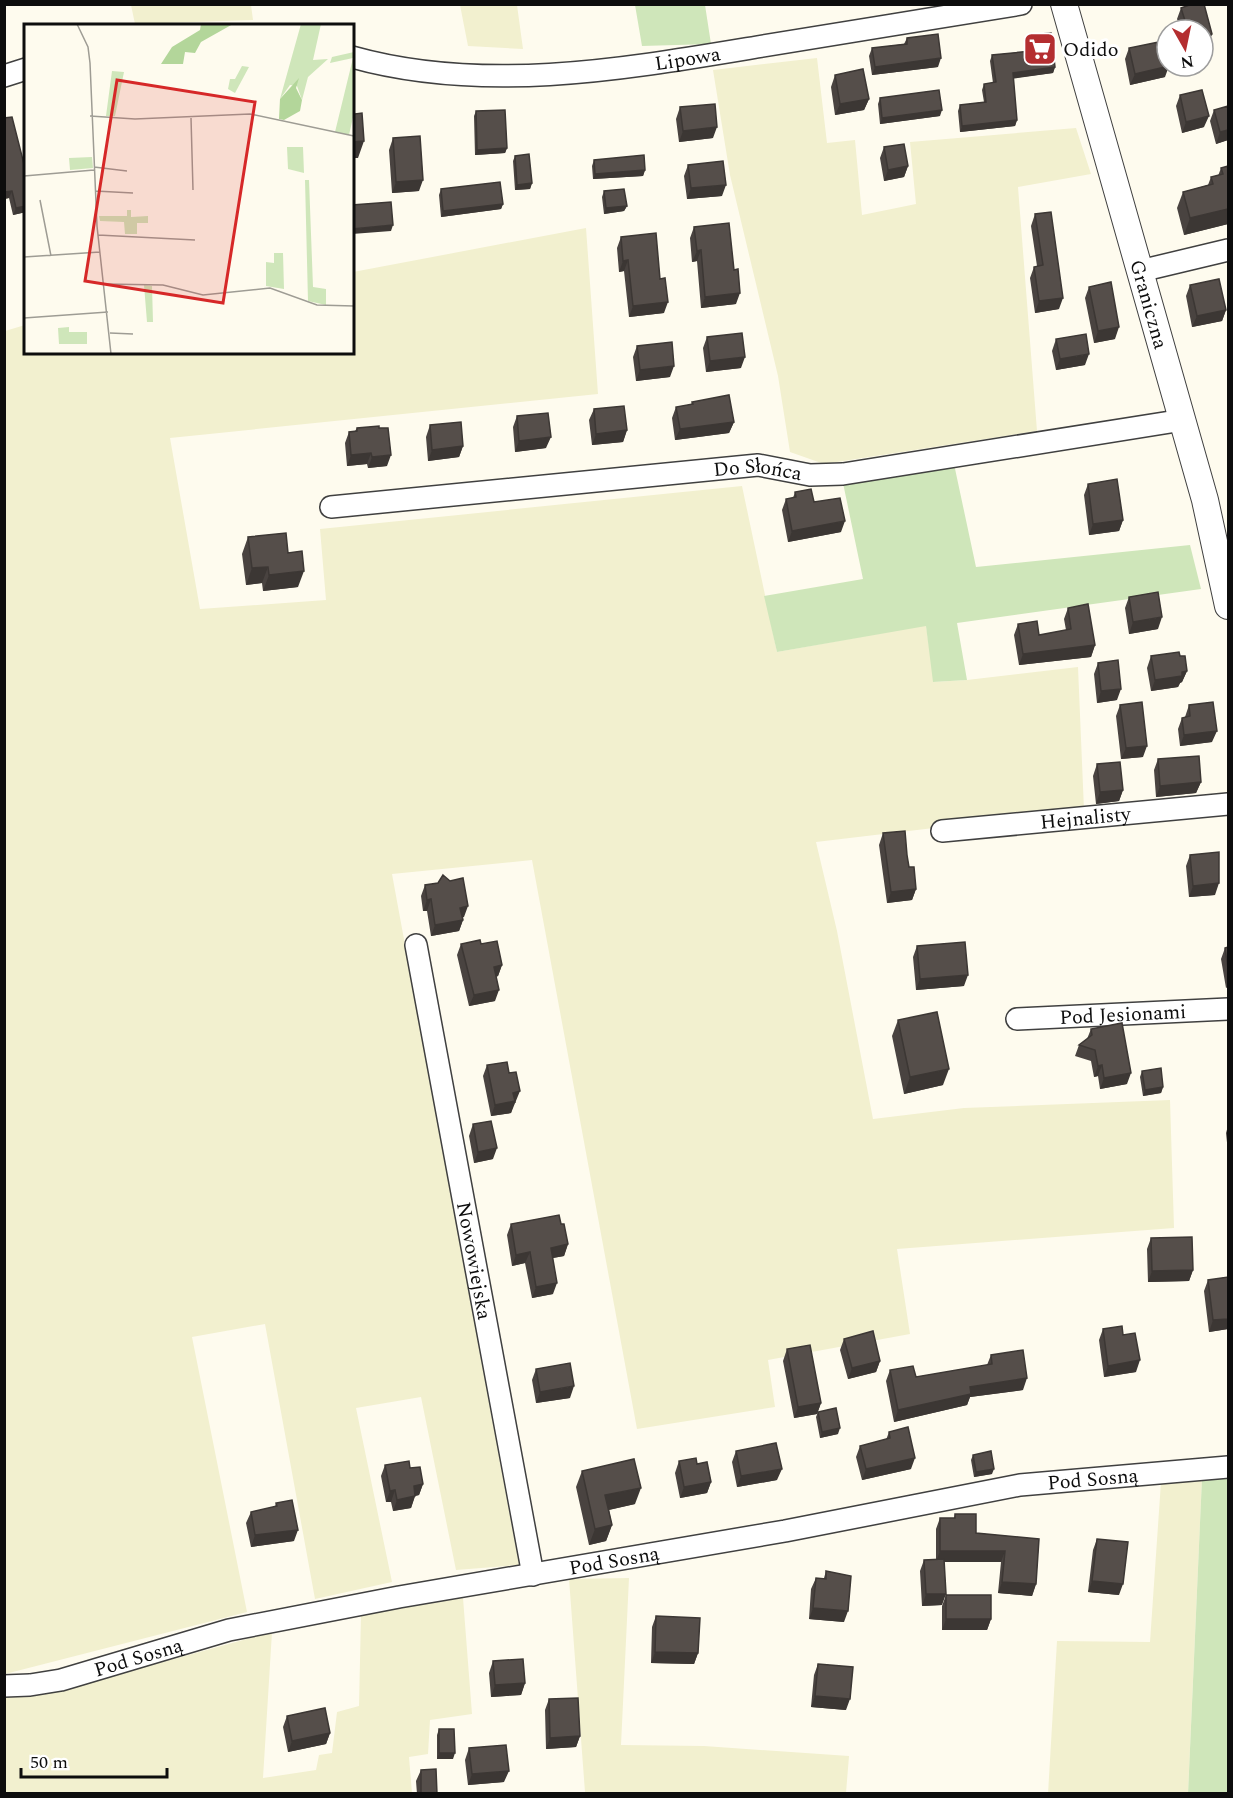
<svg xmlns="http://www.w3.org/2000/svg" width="1233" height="1798" font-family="Spectral,serif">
<rect width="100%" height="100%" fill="#fefbee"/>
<!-- farmland -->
<path fill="#f2f0cf" d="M131,5H251L253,20L135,24Z
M460,5H517L523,49L468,46Z
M817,58L827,143L855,140L862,215L916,204L910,142L1076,128L1091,174L1018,187L1037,431L824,464L790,452L778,376L730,175L713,70Z
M586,228L598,394L170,438L200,609L326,600L320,529L742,486L777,652L926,625L934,682L967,680L1078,667L1084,810L816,842L837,931L873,1119L964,1108L1170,1100L1174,1228L897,1249L910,1334L768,1360L775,1407L637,1429L532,860L392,874L519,1565L456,1570L421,1397L356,1408L392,1582L315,1599L265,1324L192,1337L247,1612L5,1674V331L25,325L26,352H352L353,272Z
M1202,1478L1188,1793L1048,1794L1057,1641L1150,1642L1161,1482Z
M629,1578L621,1745L704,1746L849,1756L846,1793H581L585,1792L569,1579Z
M463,1598L472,1714L430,1720L428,1754L409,1757L412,1793L5,1794V1694L42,1695L272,1632L263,1778L316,1770L319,1755L332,1753L337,1712L359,1706L361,1615Z"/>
<!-- green -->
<path fill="#cfe6ba" d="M635,5H705L711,44L642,46Z
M954,464L976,567L1190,545L1201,589L957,623L967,680L933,682L926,626L777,652L764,596L863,579L843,483Z
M1228,1476V1793L1188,1794L1202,1478Z"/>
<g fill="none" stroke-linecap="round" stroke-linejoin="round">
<defs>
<g id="minor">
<path id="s1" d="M352,57C484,94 625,69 757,47C845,33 933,18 1021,4"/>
<path d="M4,76L26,69"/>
<path d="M1140,271L1228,250"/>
<path id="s2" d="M331,507L758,465L810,475L843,474L1183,420"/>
<path id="s3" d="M942,831L1228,804"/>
<path id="s4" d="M416,945L533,1575"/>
<path id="s5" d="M1017,1019L1228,1009"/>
<path id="s6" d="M4,1686L30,1685L61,1680L229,1630L399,1597L785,1531L1020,1485L1228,1467"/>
</g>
<g id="tertiary">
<path id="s7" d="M1064,4L1205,500L1228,606"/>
</g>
</defs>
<!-- minor casing -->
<use href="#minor" stroke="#404040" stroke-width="24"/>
<!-- tertiary casing -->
<use href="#tertiary" stroke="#404040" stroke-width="28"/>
<!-- minor -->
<use href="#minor" stroke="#fff" stroke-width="21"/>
<!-- tertiary -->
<use href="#tertiary" stroke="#fff" stroke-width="26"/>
</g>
<!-- wall -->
<path fill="#494340" d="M1192,4H1204L1212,34L1208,45L1203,46V30H1181L1177,19L1181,8Z
M1030,35L1055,67L1053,73L1013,78L1017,120L1015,126L960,132L958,111L960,105L984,102L982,90L984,84L993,83L990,61L992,55L1029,51L1028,41Z
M907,38L938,67L872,75L869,56L872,48L904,44Z
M1129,48L1165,77L1130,85L1125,59Z
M835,75L869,99L864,110L835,115L831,87Z
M1180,95L1204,127L1182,133L1176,106Z
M880,98L940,116L880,124L878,104Z
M680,107L713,138L679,142L676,119Z
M1214,110L1228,140L1216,144L1210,121Z
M476,111L507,148L505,153L475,155L474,116Z
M4,118L26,172V212L13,215L9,198L4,199Z
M393,138L419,191L392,193L389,150Z
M884,147L908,166L904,177L884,181L880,158Z
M515,156L532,183L530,189L515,190L513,161Z
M594,160L645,170L643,176L593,179L592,166Z
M688,165L722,196L687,199L684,176Z
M1228,166V224L1184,235L1177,208L1183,192L1208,185L1211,177L1218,176L1221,168Z
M441,189L503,204L501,209L441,217L439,195Z
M604,191L627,206L624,211L604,214L602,197Z
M1035,214L1059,309L1035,313L1030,278L1034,267L1037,266L1031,226Z
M694,227L736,304L701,308L697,261L692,262L690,238Z
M621,237L664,313L629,317L624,271L619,272L617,248Z
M1190,285L1226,310L1222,321L1192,327L1186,296Z
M1089,287L1115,339L1094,343L1085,298Z
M707,337L741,368L706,372L703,348Z
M1056,339L1085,365L1056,370L1052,351Z
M637,346L670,377L636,381L633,357Z
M692,402L734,422L729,433L675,440L672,418L676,407L691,405Z
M594,409L627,430L623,442L592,445L589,420Z
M517,416L546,448L515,452L513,427Z
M430,425L463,446L459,457L428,461L426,437Z
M357,428L387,466L368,468L367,464L347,466L345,443L349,432L355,431Z
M1088,484L1123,520L1119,531L1089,535L1084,495Z
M795,492L814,502L841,532L788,542L782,510L786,499L793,498Z
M248,537L288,553L298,587L263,591L262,583L246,585L242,554Z
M1129,597L1158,629L1129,634L1125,608Z
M1068,608L1095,645L1091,657L1019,665L1014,635L1018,624L1039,635L1066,630L1064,619Z
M1151,656H1180L1187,671L1182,682L1180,683L1178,687L1151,691L1147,668Z
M1098,663L1117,700L1097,703L1094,674Z
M1120,705L1143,757L1121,759L1116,716Z
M1189,705L1212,742L1180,746L1178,729L1182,718L1185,717Z
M1158,759L1201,782L1196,793L1156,797L1154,770Z
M1097,764L1123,790L1119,801L1096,804L1093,776Z
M883,833L907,855L909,867L916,889L912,900L887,903L879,845Z
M1190,855L1215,895L1189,897L1186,866Z
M425,885L464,917H463V920L459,931L431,936L427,911H423L421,896Z
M461,944H481L502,965L498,976L496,977L495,1001L469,1006L457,955Z
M917,946L964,986L916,990L913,957Z
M1228,947V987L1226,988L1221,959L1225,948Z
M898,1020L943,1085L904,1094L892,1036Z
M1091,1029L1127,1084L1100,1089L1098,1076L1094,1077L1091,1061L1075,1056L1079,1045L1087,1039Z
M487,1065L516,1103H514L511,1113L491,1116L483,1076Z
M1142,1071L1163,1087L1161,1093L1143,1096L1140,1077Z
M473,1124L493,1159L474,1163L469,1136Z
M1228,1126V1152L1226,1133Z
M511,1224H561L568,1244L564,1256L553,1258V1294L532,1298L525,1263L512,1266L507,1235Z
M1151,1238L1193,1270L1189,1281L1148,1282L1147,1249Z
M1228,1277V1329L1209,1332L1204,1291L1208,1280Z
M1103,1329L1123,1335L1136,1372L1104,1377L1099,1340Z
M844,1339L880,1361L876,1372L848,1379L840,1350Z
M787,1349L821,1403L817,1414L794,1418L783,1361Z
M991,1355L1023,1390L970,1397L967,1405L894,1422L886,1381L890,1370L916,1377L987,1365Z
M536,1369L570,1398L536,1403L532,1380Z
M818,1412L838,1434L820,1438L816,1417Z
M889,1432L911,1469L862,1480L856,1457L860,1446L886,1440Z
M736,1451L777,1480L737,1487L732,1462Z
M973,1455L992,1474L974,1477L971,1460Z
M679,1461L697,1464L711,1482L707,1493L680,1498L675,1473Z
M385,1465L410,1468L423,1484L419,1495L415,1496L411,1508L393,1511L391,1502H386L381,1476Z
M582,1471L635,1504L609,1510L612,1525L606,1541L589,1545L576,1487Z
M276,1503L294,1541L251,1547L246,1523L251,1512L275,1507Z
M955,1514L976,1533L1039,1539L1036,1584L1032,1596L998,1593L1001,1562H944L942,1605L922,1606L920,1571L924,1560L936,1559V1529L940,1518H954Z
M1097,1539L1119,1595L1088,1592L1093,1550Z
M826,1571L844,1622L809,1619L811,1589L816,1578H824Z
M946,1595L991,1619L987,1630H942V1606Z
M656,1616L698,1653L694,1664L651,1663L652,1627Z
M493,1661L525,1683L521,1695L491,1697L489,1673Z
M818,1664L846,1710L811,1707L814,1675Z
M549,1699L580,1736L576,1747L546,1749L545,1710Z
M287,1716L330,1733L326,1744L288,1752L283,1727Z
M439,1729L453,1759H437V1735Z
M469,1748L504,1782L468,1785L465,1760Z
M421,1770L437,1794H417L416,1781Z"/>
<!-- shaded-wall -->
<path fill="#3c3734" d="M1212,34L1208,45L1203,46V36Z
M941,58L938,67L872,75L875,67Z
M1169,66L1165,77L1130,85L1135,74Z
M1055,67L1053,73L1011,79L1013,73Z
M869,99L864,110L835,115L840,104Z
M942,110L940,116L880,124L882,118Z
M1209,116L1204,127L1182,133L1186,122Z
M1017,120L1015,126L960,132L962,126Z
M717,127L713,138L679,142L683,131Z
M1228,130V140L1216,144L1220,132Z
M364,141L358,158H352V142Z
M507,148L505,153L475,155L477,150Z
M908,166L904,177L884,181L888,170Z
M645,170L643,176L593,179L595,174Z
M423,180L419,191L392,193L396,182Z
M532,183L530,189L515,190L517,185Z
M726,185L722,196L687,199L691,188Z
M12,191L9,198L4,199V192Z
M503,204L501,209L441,217L443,211Z
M26,206V212L13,215L16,208Z
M627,206L624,211L604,214L606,208Z
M1228,209V224L1184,235L1190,218Z
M393,225L391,231L352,234V229Z
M701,250L697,261L692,262L697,251Z
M628,260L624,271L619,272L623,261Z
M740,293L736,304L701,308L705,297Z
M1063,298L1059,309L1035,313L1039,301Z
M668,302L664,313L629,317L633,306Z
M1226,310L1222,321L1192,327L1197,316Z
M1119,327L1115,339L1094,343L1098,331Z
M1089,354L1085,365L1056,370L1060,359Z
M745,357L741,368L706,372L710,361Z
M674,366L670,377L636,381L640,370Z
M734,422L729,433L675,440L680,429Z
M627,430L623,442L592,445L596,434Z
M551,437L546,448L515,452L519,441Z
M463,446L459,457L428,461L432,450Z
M371,453L367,464L347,466L351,455Z
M391,455L387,466L368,468L372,457Z
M1123,520L1119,531L1089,535L1093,524Z
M845,521L841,532L788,542L792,531Z
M268,567L262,583L246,585L252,568Z
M304,571L298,587L263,591L269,575Z
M1162,617L1158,629L1129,634L1133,622Z
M1095,645L1091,657L1019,665L1023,654Z
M1187,671L1182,682L1180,683L1178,687L1151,691L1155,680Z
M1121,689L1117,700L1097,703L1101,691Z
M1217,731L1212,742L1180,746L1184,735Z
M1147,746L1143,757L1121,759L1126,748Z
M1201,782L1196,793L1156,797L1160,786Z
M1123,790L1119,801L1096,804L1100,792Z
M1219,883L1215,895L1189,897L1193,886Z
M916,889L912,900L887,903L891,892Z
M431,899L427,911H423L427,900Z
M468,906L464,917L456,919L460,908Z
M463,920L459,931L431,936L435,925Z
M502,965L498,976L490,978L494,967Z
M968,975L964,986L916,990L920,979Z
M499,990L495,1001L469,1006L474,995Z
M1102,1065L1098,1076L1094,1077L1098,1066Z
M949,1069L943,1085L904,1094L910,1077Z
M1131,1073L1127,1084L1100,1089L1104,1078Z
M1163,1087L1161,1093L1143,1096L1145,1090Z
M520,1091L511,1113L491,1116L495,1105L513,1093Z
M497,1148L493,1159L474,1163L478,1152Z
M568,1244L564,1256L547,1259L551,1248Z
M530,1252L525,1263L512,1266L516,1255Z
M1193,1270L1189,1281L1148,1282L1152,1271Z
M557,1283L553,1294L532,1298L536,1287Z
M1228,1319V1329L1209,1332L1213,1320Z
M1140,1360L1136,1372L1104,1377L1108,1366Z
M880,1361L876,1372L848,1379L852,1368Z
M1027,1378L1023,1390L970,1397L967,1405L894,1422L898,1410L970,1387Z
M574,1386L570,1398L536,1403L540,1392Z
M821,1403L817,1414L794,1418L798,1407Z
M840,1428L838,1434L820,1438L822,1432Z
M915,1458L911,1469L862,1480L866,1469Z
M782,1469L777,1480L737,1487L741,1476Z
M994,1469L992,1474L974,1477L976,1472Z
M711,1482L707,1493L680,1498L684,1487Z
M423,1484L419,1495L410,1497L414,1486Z
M641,1488L635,1504L599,1512L605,1495Z
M395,1490L391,1502H386L390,1491Z
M415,1496L411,1508L393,1511L397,1500Z
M612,1525L606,1541L589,1545L595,1529Z
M298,1530L294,1541L251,1547L255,1535Z
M940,1551H1005L1001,1562H936Z
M1092,1581L1123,1584L1119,1595L1088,1592Z
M1002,1582L1036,1584L1032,1596L998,1593Z
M926,1594H946L942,1605L922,1606Z
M813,1608L848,1611L844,1622L809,1619Z
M946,1619H991L987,1630H942Z
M655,1652L698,1653L694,1664L651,1663Z
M525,1683L521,1695L491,1697L495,1685Z
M815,1696L850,1699L846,1710L811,1707Z
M330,1733L326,1744L288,1752L292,1741Z
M580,1736L576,1747L546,1749L550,1738Z
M439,1753H455L453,1759H437Z
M509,1771L504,1782L468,1785L472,1774Z"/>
<!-- building -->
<path fill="#554e4a" stroke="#3c3734" stroke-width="1.5" d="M1192,4H1204L1212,34L1203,36V30H1188L1181,8Z
M1051,33L1055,67L1013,73L1017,120L962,126L960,105L986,102L984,84L996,82L992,55L1032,51L1030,35Z
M938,34L941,58L875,67L872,48L907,44V38Z
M1164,41L1167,55V66H1169L1135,74L1129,48Z
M863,69L869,99L840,104L835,75Z
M939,90L942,110L882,118L880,98Z
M1202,90L1209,116L1186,122L1180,95Z
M715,104L717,127L683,131L680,107Z
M1228,106V130L1220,132L1214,110Z
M505,110L507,148L477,150L476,111Z
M352,111L355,114L362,113L364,141L352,142Z
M12,117L26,172V206L16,208L12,191L4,192V118Z
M420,136L423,180L396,182L393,138Z
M904,144L908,166L888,170L884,147Z
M529,154L532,183L517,185L515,156Z
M644,155L645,170L595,174L594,160Z
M723,161L726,185L691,188L688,165Z
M1228,166V209L1190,218L1183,192L1213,184L1211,177L1223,174L1221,168Z
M500,182L503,204L443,211L441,189Z
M624,189L627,206L606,208L604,191Z
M391,202L393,225L352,229V205Z
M1051,212L1063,298L1039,301L1034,267L1043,265L1035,214Z
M729,223L734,270L738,269L740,293L705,297L701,250L697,251L694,227Z
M656,233L660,279L665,278L668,302L633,306L628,260L623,261L621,237Z
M1219,279L1226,310L1197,316L1190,285Z
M1111,282L1119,327L1098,331L1089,287Z
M742,333L745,357L710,361L707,337Z
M1086,334L1089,354L1060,359L1056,339Z
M672,342L674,366L640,370L637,346Z
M729,395L734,422L680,429L676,407L693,404L692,402Z
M624,406L627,430L596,434L594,409Z
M548,413L551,437L519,441L517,416Z
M461,422L463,446L432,450L430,425Z
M379,426V428H388L391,455L372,457L371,453L351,455L349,432L357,431V428Z
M1117,479L1123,520L1093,524L1088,484Z
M811,489L814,502L840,498L845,521L792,531L786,499L796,497L795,492Z
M286,533L288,553L302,551L304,571L269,575L268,567L252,568L248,537Z
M1158,592L1162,617L1133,622L1129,597Z
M1088,604L1095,645L1023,654L1018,624L1037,621L1039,635L1071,629L1068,608Z
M1179,652L1180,656H1185L1187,671L1182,672V676L1155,680L1151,656Z
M1118,660L1121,689L1101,691L1098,663Z
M1142,702L1147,746L1126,748L1120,705Z
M1213,702L1217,731L1184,735L1182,718L1190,716L1189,705Z
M1199,756L1201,782L1160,786L1158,759Z
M1120,762L1123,790L1100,792L1097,764Z
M905,831L907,855L909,867H914L916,889L891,892L883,833Z
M1219,852V883L1193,886L1190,855Z
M443,875L450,881L463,878L468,906L460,908L463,920L435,925L431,899L427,900L425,885L438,883Z
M480,940L481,944L497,941L502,965L494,967L499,990L474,995L461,944Z
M965,942L968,975L920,979L917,946Z
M1228,947V969L1225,948Z
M937,1012L949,1069L910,1077L898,1020Z
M1122,1023L1131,1073L1104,1078L1102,1065L1098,1066L1095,1050L1079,1045L1092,1035L1091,1029Z
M507,1062L509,1073L516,1072L520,1091L513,1093L515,1101L495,1105L487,1065Z
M1161,1068L1163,1087L1145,1090L1142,1071Z
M491,1121L497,1148L478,1152L473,1124Z
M559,1215L561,1224H564L568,1244L551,1248L557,1283L536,1287L530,1252L516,1255L511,1224Z
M1192,1237L1193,1270L1152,1271L1151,1238Z
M1228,1277V1319L1213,1320L1208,1280Z
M1122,1326L1123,1335L1135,1333L1140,1360L1108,1366L1103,1329Z
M873,1331L880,1361L852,1368L844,1339Z
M810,1345L821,1403L798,1407L787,1349Z
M1023,1350L1027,1378L970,1387L971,1394L898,1410L890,1370L913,1366L916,1377L992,1364L991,1355Z
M570,1363L574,1386L540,1392L536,1369Z
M836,1408L840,1428L822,1432L818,1412Z
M908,1427L915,1458L866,1469L860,1446L890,1438L889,1432Z
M776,1443L782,1469L741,1476L736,1451Z
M991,1451L994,1469L976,1472L973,1455Z
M696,1458L697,1464L707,1462L711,1482L684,1487L679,1461Z
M634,1459L641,1488L605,1495L612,1525L595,1529L582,1471Z
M409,1461L410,1468L420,1467L423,1484L414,1486L415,1496L397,1500L395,1490L390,1491L385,1465Z
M292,1500L298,1530L255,1535L251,1512L277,1506L276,1503Z
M955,1514H976V1533L1039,1539L1036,1584L1002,1582L1005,1551H940V1518H955Z
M1097,1539L1128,1542L1123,1584L1092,1581Z
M944,1559L946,1594H926L924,1560Z
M826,1571L851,1576L848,1611L813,1608L816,1578L826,1579Z
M946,1595H991V1619H946Z
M656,1616L700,1618L698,1653L655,1652Z
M523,1659L525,1683L495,1685L493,1661Z
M818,1664L853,1667L850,1699L815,1696Z
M578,1698L580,1736L550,1738L549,1699Z
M325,1708L330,1733L292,1741L287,1716Z
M439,1729H454L455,1753H439Z
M506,1745L509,1771L472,1774L469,1748Z
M436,1769L437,1794H421V1770Z"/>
<!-- icons -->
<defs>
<symbol id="supermarket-square" viewBox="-11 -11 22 22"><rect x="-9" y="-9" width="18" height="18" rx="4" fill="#b42e30" stroke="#fff"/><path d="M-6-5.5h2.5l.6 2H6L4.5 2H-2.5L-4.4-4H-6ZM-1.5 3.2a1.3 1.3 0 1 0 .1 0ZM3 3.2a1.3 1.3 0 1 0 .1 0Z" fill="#fff"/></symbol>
</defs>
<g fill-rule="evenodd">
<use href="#supermarket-square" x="1021" y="30" width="38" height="38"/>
</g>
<g text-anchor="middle" stroke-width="6" stroke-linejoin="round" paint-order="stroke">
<!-- poi labels -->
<g font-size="20" fill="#0d0d0d" stroke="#fff" text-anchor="start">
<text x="1063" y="56">Odido</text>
</g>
<!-- street labels -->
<g font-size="20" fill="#0d0d0d" stroke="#fff">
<text dy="7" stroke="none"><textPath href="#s1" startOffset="338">Lipowa</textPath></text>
<text dy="7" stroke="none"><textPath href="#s7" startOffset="312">Graniczna</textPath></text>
<text dy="7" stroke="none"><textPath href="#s2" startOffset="429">Do Słońca</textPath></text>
<text dy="7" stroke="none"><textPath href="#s3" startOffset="144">Hejnalisty</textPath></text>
<text dy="7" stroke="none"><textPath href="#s5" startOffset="106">Pod Jesionami</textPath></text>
<text dy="7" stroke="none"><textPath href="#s4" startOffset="321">Nowowiejska</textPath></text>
<text dy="7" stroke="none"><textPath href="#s6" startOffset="1110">Pod Sosną</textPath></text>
<text dy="7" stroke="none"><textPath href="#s6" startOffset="624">Pod Sosną</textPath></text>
<text dy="7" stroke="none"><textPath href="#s6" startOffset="138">Pod Sosną</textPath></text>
</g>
</g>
<!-- overview -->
<g transform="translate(24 24)">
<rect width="330" height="330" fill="#fefbee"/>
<path d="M277,0H297L289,36L304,35L284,53L278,76L273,62L266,61L256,75ZM330,28V89L325,111L311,108L329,34L306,39L308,33ZM218,42L225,43L211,69L204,65L206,55H211ZM88,47L100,48L91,92H82ZM263,123H279L280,149L264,145ZM68,133L69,144L46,146L45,134ZM281,156H285L289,263L302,265V281L284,277ZM103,186H107V193L124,192V199H113V210H101L100,198L76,197L75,192H103ZM250,229H259L260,265L242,262V238L250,239ZM120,261L128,262L129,298H123ZM45,303V308H63V320H35L34,304Z" fill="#cfe6ba"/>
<path d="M177,0H209L177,18L171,29L161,28L159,40H137L148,23L176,6ZM275,54L272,64L278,76L276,87L260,96L255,95L256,75Z" fill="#b3d69a"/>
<path fill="none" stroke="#9e9c94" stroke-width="1.5" d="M53,0L64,23L66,39L73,202L87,330M66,92L111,95L226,90L330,112M167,94L169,166M70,143L103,147M0,152L70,146M71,167L109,169M16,176L27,232M74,211L171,216M0,233L76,228M80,260L139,261L179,271L246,264L293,281L330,282M0,294L84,288M86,309L109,310"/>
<path fill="#d62828" fill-opacity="0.15" stroke="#d62828" stroke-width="3" d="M93,56L231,78L199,279L61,257Z"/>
<rect width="330" height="330" fill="none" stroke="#0d0d0d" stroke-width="3"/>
</g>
<!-- border -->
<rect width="1233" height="1798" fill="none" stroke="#0d0d0d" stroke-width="12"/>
<!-- north arrow -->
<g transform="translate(1185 48) rotate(171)"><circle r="28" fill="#ffffff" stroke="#9e9e9e" stroke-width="1.5"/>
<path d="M0-4.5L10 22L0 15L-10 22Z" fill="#b42e30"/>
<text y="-9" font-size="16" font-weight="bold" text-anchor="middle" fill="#0d0d0d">N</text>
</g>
<!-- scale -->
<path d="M21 1768v9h146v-9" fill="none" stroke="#0d0d0d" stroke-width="3"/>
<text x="30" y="1768" font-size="18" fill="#0d0d0d" stroke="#ffffff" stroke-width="4.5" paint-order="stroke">50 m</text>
</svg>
